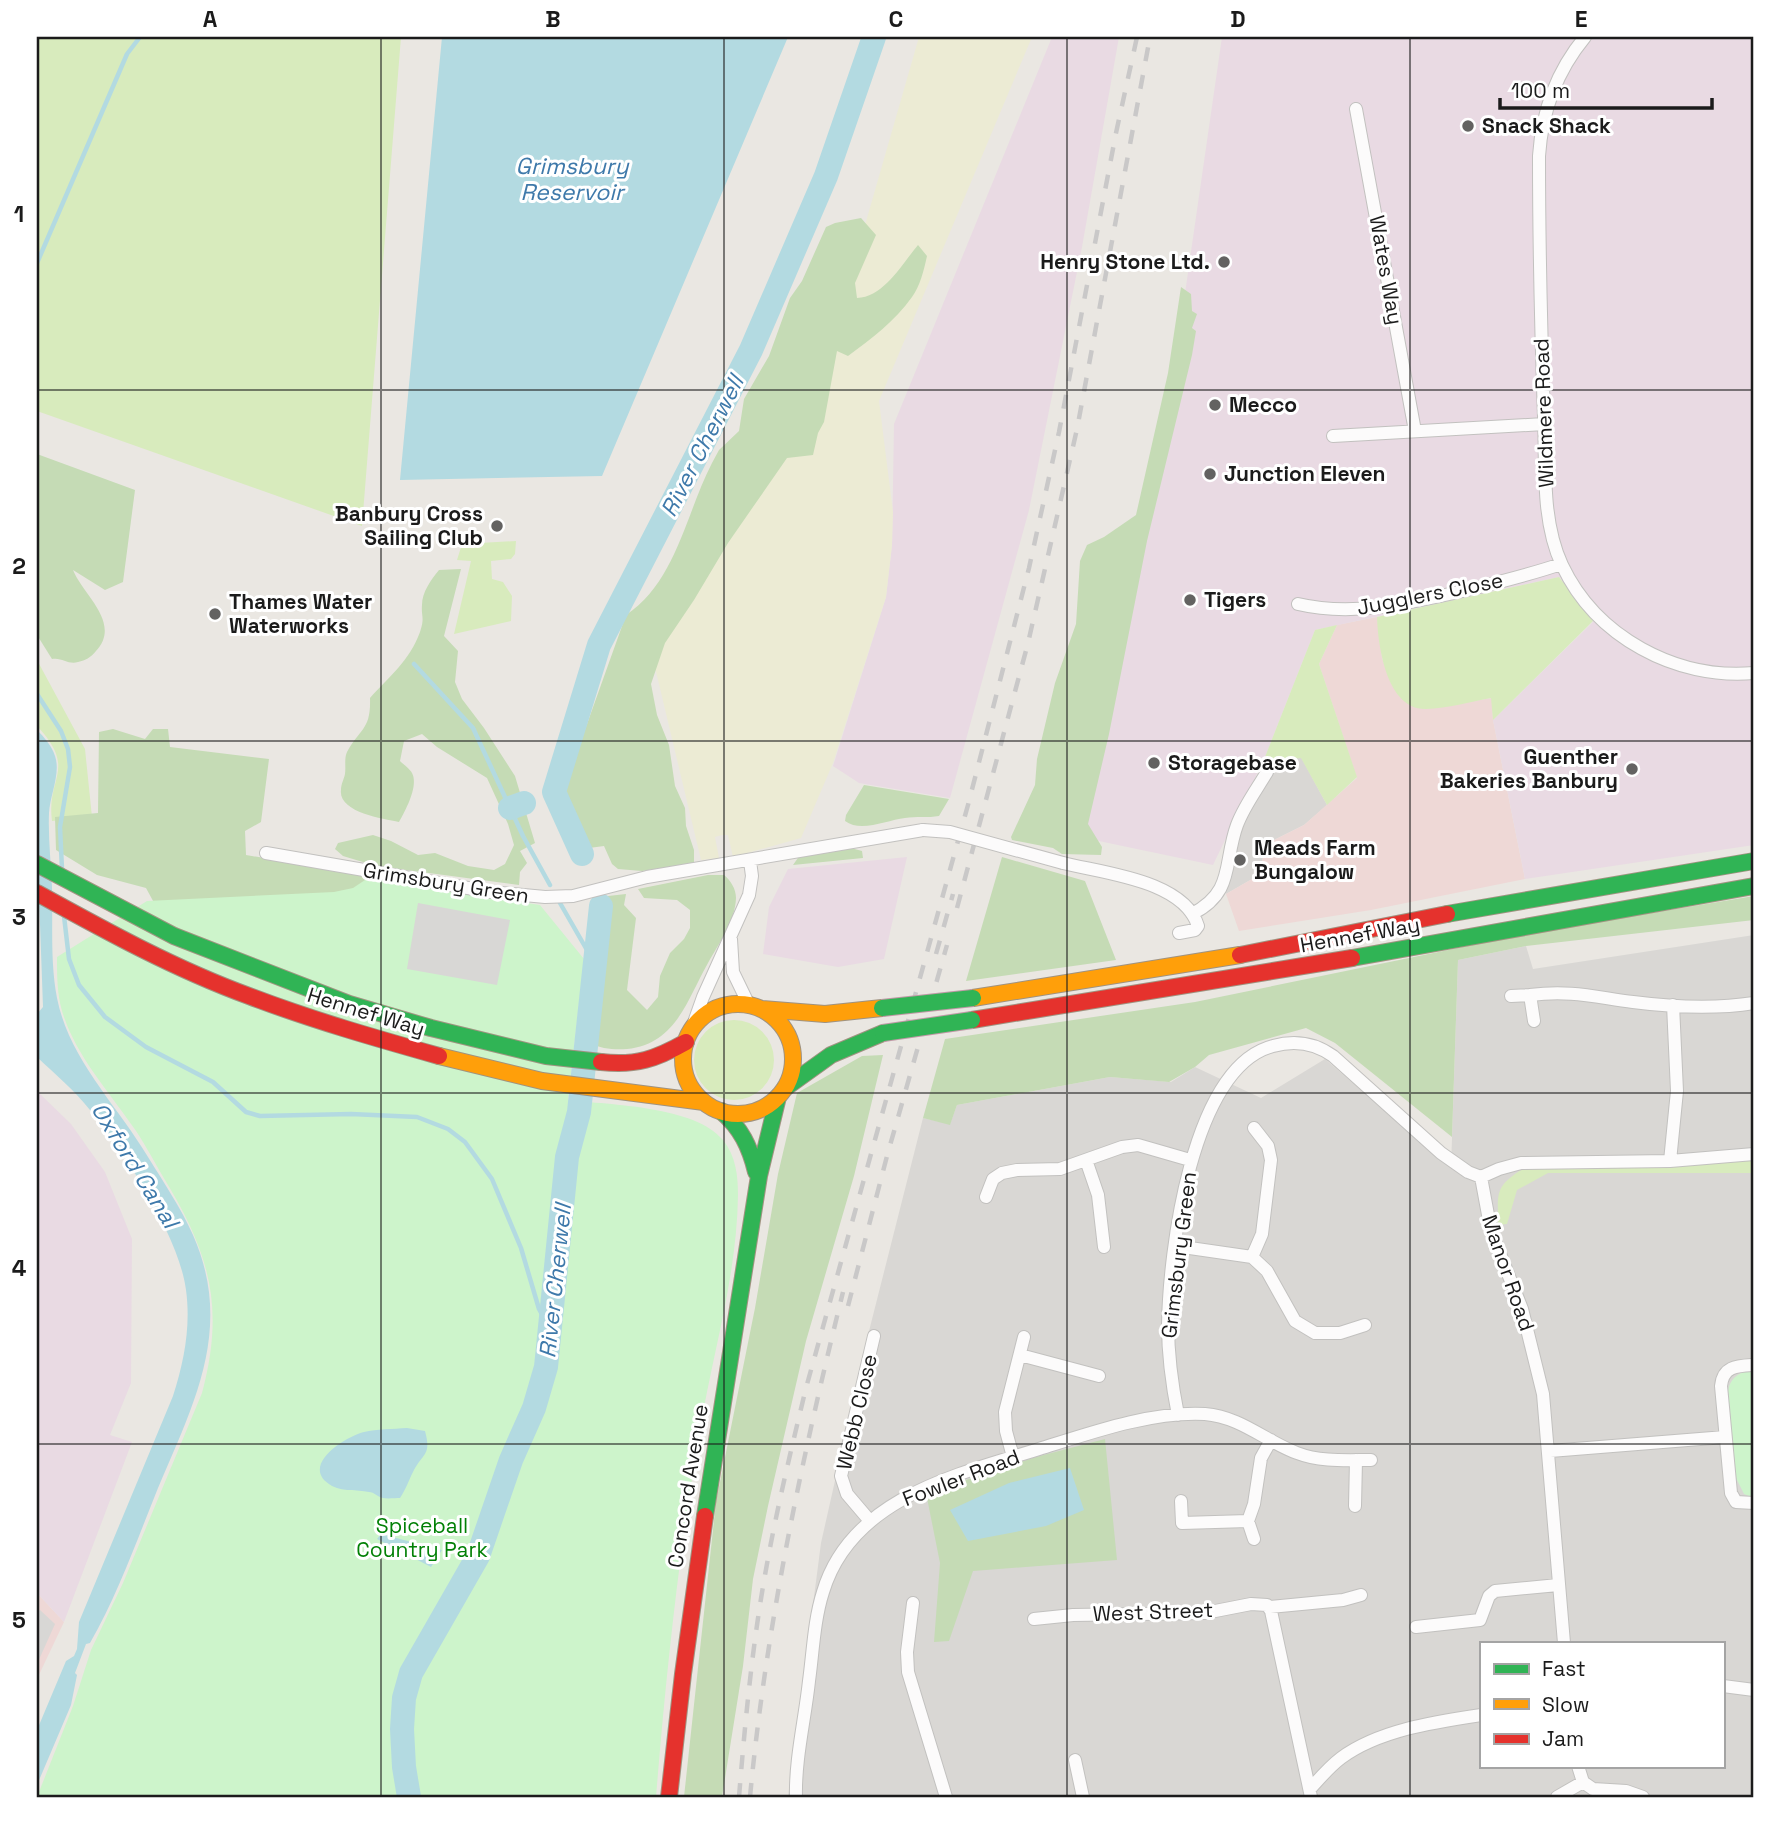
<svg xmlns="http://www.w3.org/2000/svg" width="1791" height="1834" font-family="'Space Grotesk',sans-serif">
<rect width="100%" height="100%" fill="#eae7e2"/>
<!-- residential -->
<path fill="#d9d7d4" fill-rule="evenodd" d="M1301,757L1327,805L1304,825L1266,844L1259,875L1226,894L1228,876L1247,811L1279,760Z
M1754,935V1797H788L821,1543L866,1343L923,1118L950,1124L957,1105L1110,1077L1171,1082L1195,1067L1261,1098L1325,1059L1451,1168L1458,960L1526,946L1533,969ZM1481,1643H1723V1766H1481Z"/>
<!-- commercial -->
<path fill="#eed8d6" d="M1377,617L1382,658L1391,683L1424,709L1492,698L1493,720L1525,879L1371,910L1239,931L1226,894L1259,875L1266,844L1304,825L1357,778L1319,664L1337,625Z
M37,1593L64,1622L37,1679Z"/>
<!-- industrial -->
<path fill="#e9dae3" d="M1052,37H1119L1082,247L1029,510L950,798L859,783L833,766L886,597L892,545L894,424Z
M1222,37H1754V845L1525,879L1493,720L1593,622L1559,577L1315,630L1265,757L1213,865L1075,836L1181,321Z
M907,857L884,959L838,967L763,954L769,907L788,869Z
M37,1091L71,1124L105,1172L132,1239L131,1383L110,1435L132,1442L64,1622L37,1593Z"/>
<!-- farmland -->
<path fill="#ecebd4" d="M919,37H1032L879,401L893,512L892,545L886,597L833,763L801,838L733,857L728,835H722L715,837L719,858L701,860L653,659L865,225Z"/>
<!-- grass -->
<path fill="#d8ebbd" d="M37,37H401L362,526L37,411Z
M516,541L515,554L511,559L491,561L492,579L503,582L512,596L511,621L454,634L471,561L457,560L462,544Z
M1559,577L1593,621L1493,720L1491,698C1470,702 1448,708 1426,709C1387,710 1378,647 1377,617Z
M1337,625L1319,664L1357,777L1327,805L1301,758L1279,760L1265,757L1315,630Z
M37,660L85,749L92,817L52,821C46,776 78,770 37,726Z
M694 1060a40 40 0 1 1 80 0a40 40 0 1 1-80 0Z
M1754,1159V1173H1548L1517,1190L1507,1224L1498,1225C1498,1192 1494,1187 1524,1168Z"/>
<!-- forest -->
<path fill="#c5dbb5" d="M861,218L876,235L855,283L857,298C884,297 902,264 918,245L927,256C924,270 920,286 912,297C895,321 871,339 848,356L837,351L824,422L818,433L813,455L787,458L728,543L694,600L665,643L651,684L657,715L669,745L675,786L685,808L686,826L694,850V863L642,871L618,869L612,864L604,846L589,848L562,794L626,615C676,582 686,513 712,463L719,450L739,431L744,399L769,356L790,298L802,281L826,227L835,223Z
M1181,287L1191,294L1192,311L1197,314L1192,328L1196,331L1192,355L1147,541L1109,734L1088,824L1102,847L1101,855L1062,854L1053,848L1012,840L1011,837L1035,785L1037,759L1055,683L1076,624L1080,561L1087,545L1104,537L1136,515L1168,373Z
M37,454L135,490L123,582L105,590L73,570C83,595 122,623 96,651C90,658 86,660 78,662C68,665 62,657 52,659L37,635Z
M461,569L444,636L458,651L455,682L462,699L484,728L515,776L535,843L520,851L527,863L520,872L519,885L376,866L343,856L335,849L338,843L373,835L391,841L418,855L435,853L468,866L494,870L505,864L514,845L508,824L487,778L437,747L422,734L404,741L400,761C403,764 410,769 412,773C419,786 405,811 399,822C382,819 338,812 341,790C341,784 344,779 345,774C346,767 344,758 347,752C360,728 371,730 370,698C389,677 410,660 420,632C425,617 421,617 422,605C422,592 431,580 439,570Z
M113,729L145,739L153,729H168L170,747L269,759L261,822L245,831L246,855L415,883L418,903L158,910L146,888L97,875L56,850L55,817L98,813L99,732Z
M864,785L949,799L939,816C928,818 916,816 905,818C887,820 861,833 845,821L846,815Z
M851,848L862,851L863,858L793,865L800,855Z
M1002,857L1085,881L1116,960L966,981Z
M708,875H724C731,881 736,889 736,898C735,922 719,943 708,963C687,1000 676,1044 627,1049C615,1050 601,1049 590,1043L605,919L604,902L608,896L626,894L624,905L636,918L627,990L647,1010L658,997L660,976L670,953L684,939L690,928V910L677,900L644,898L638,889Z
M1754,896V920L1526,946L1458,960L1452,1137L1335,1043L1306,1028L1209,1055L1195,1067L1169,1082L1110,1077L957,1105L950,1125L923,1118L945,1039L1195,1002L1531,933Z
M883,1055L854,1176L806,1341L768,1506L753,1579L743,1666L722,1797H684L716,1502L755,1308L778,1174L797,1093L862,1056Z
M1105,1439L1117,1560L973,1571L949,1641L934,1642L940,1563L926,1493L1036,1457Z"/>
<!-- park -->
<path fill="#cdf4cb" d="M368,878L540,905L584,959L568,1100C611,1105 695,1106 723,1140C736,1156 738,1176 738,1195C737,1276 713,1351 700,1430C679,1551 666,1674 656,1797H37L73,1706L91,1650L123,1583L202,1393C226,1304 208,1250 162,1175C152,1158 143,1140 131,1124C106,1088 75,1054 62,1011C57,993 57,975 57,957L147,901L334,892L353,888Z
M1754,1370V1498L1744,1494L1736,1478L1728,1391C1731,1376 1740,1372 1754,1370Z"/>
<!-- parking -->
<path fill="#d8d7d5" d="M418,903L510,920L497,985L407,969Z
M40,1610L55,1624L37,1664V1613Z"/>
<!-- water -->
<path fill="#b3dae1" d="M442,37H788L602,476L400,480Z
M37,730C44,737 52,746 55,756C61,773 50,795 49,813C48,837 51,863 52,887C53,923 50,962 57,998C69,1059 117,1105 148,1157C164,1183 181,1208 193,1235C234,1328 194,1403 158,1488C137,1540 118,1594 90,1643L86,1644L75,1673L77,1675L71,1705L37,1785V1730L66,1661L74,1656L77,1649L79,1622L173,1396C184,1362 191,1326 186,1290C179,1236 125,1153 90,1110C75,1091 55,1074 37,1057V1014L43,1007L37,841Z
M407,1428L425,1431C432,1456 422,1453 413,1472C408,1482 406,1489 400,1498C395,1498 388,1499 383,1498C378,1497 374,1492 369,1492C356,1489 343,1492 332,1486C298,1467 344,1437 364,1432C377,1429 393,1429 407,1428Z
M1070,1468L1084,1510L1046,1526L968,1541L950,1510L1009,1483Z
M381,1534L442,1550L431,1567L377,1539Z"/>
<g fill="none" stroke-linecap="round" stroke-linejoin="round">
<!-- stream -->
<path stroke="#b3dae1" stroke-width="4.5" d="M37,263L127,54L140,37
M414,664L473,728L523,836L550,885
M37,694L61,731L68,749L70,767L60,827L62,869
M560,903L595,964
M64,916L69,959L79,985L105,1017L146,1047L213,1082L246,1112L260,1116L351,1114L417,1117L448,1129L465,1142L492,1179L521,1248L539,1309L550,1329"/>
<!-- river -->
<path stroke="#b3dae1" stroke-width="24" d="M510,808L524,803
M582,854L554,792L599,645L751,350L826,176L874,37
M409,1797L404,1767L402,1729L404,1698L411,1673L478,1556L511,1460L534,1408L546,1367L567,1157L579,1112L601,906"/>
<defs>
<path id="street" d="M1585,37C1556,72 1542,111 1539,156C1539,243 1541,330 1544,417C1546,465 1541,520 1562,565C1596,637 1676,680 1754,673
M1356,109L1415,431
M1333,436L1544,424
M1298,604C1353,617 1409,603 1463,591C1496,583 1529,575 1561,564
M266,853L491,892L545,897L573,896L647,877L923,830
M1063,863C1102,873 1184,880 1198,926L1195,930L1179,933
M1192,914C1235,892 1223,863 1237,825C1244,806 1257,789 1267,772
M731,939L733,972L749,1005
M1511,996L1530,995
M1534,1021L1530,995C1571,990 1594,997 1633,1002C1672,1007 1716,1009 1754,1003
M692,1028L703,997L749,895L752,876L750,861
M1086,1160L1098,1195L1104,1247
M1670,1161L1677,1091L1673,1005
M1481,1177L1491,1231L1522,1309L1543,1394L1564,1643
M1481,1177L1499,1169L1521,1163L1670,1161L1754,1154
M986,1197L993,1179L1002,1173L1017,1170L1060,1169L1122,1147L1138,1145L1190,1160
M1176,1246L1252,1257L1267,1271L1295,1321L1315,1333H1340L1365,1325
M1252,1257L1262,1234L1271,1160L1268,1146L1254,1128
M1020,1355L1099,1376
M1754,1365C1737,1366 1723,1366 1721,1386L1731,1493L1736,1502L1754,1503
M1178,1415C1172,1385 1168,1356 1168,1325C1169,1254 1191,1067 1273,1046C1294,1040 1315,1043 1333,1056L1441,1153L1468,1172L1481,1177
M1550,1451L1725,1437
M1013,1457L1006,1431L1005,1412L1024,1337
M1181,1501L1182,1523L1248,1521L1254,1504L1261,1458L1271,1440
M1355,1506L1356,1460
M870,1521L847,1494L841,1476L874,1336
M1248,1521L1254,1539
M913,1603L907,1652L908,1672L946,1797
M1270,1607L1343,1600L1361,1595
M1034,1619L1073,1615L1205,1613L1251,1604L1267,1605L1271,1611L1311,1797
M1416,1627L1480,1620L1489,1596L1495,1591L1558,1585
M1723,1686L1754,1690
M1075,1760L1083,1797
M1578,1766L1583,1782
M1583,1782L1593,1789L1626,1791L1643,1797
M1310,1789C1319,1779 1329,1767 1341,1758C1379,1730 1435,1722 1481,1715
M796,1797C795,1759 805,1719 809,1681C813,1652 814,1620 823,1592C851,1498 958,1474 1039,1449C1090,1433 1152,1411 1205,1414C1241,1417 1265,1441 1297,1453C1320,1462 1347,1460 1371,1460
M1557,1797L1583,1782"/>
<path id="fast" d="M37,864L174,936L349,1004L431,1028L546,1056L601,1062
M1447,914L1754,861
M1352,958L1754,886
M785,1088L831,1055L883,1033
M721,1111C741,1128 750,1147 756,1172
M705,1516L759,1176L778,1097"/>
<path id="slow" d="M973,998L1240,955
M683 1059a55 55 0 1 1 110 0a55 55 0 1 1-110 0Z
M762,1009L825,1014L882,1008
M439,1056L542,1081L704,1102"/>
<path id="jam" d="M37,893C106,931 175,969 249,996C312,1020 375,1038 439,1056
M1240,955L1447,914
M972,1020L1352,958
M601,1062C636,1066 656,1059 686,1042
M669,1797L683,1674L705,1516"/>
</defs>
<!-- street casing -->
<use href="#street" stroke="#c2c1bf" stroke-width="14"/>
<!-- fast casing -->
<use href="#fast" stroke="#a09380" stroke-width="18"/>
<!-- slow casing -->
<use href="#slow" stroke="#a09380" stroke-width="18"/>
<!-- jam casing -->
<use href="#jam" stroke="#a09380" stroke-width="18"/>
<!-- street -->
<use href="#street" stroke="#fcfbfb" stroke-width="12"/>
<!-- fast -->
<use href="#fast" stroke="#30b455" stroke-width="16"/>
<!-- slow -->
<use href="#slow" stroke="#ff9f0a" stroke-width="16"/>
<!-- jam -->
<use href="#jam" stroke="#e5322d" stroke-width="16"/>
<!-- rail -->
<path stroke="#c9c8c8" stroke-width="4.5" stroke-dasharray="14 14" stroke-linecap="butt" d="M957,908L1028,643L1077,429L1150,37
M936,954L953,894
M848,1306L887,1156L947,945
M739,1797C745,1723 752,1648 765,1575C776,1512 791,1450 806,1388L968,805L1029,568L1059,432L1116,133L1137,37
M750,1797C766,1626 802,1458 843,1292"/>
<defs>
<path id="street-bridge" d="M923,830L950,832L1063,863"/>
<path id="fast-bridge" d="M882,1008L973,998
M883,1033L972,1020"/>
</defs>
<!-- street-bridge casing -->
<use href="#street-bridge" stroke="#c2c1bf" stroke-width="14" stroke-linecap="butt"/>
<!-- fast-bridge casing -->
<use href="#fast-bridge" stroke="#c198a6" stroke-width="18" stroke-linecap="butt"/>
<!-- street-bridge -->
<use href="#street-bridge" stroke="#fcfbfb" stroke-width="12"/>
<!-- fast-bridge -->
<use href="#fast-bridge" stroke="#30b455" stroke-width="16"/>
</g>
<!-- grid -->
<path fill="none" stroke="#1b1b1b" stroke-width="2" stroke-opacity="0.55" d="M381,37V1797M724,37V1797M1067,37V1797M1410,37V1797M37,390H1754M37,741H1754M37,1093H1754M37,1444H1754"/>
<!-- markers -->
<g fill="#636261" stroke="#fff" stroke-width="2.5">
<circle cx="1468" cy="126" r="7"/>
<circle cx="1224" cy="262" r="7"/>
<circle cx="1215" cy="405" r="7"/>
<circle cx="1210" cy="474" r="7"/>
<circle cx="497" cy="526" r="7"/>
<circle cx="1190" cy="600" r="7"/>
<circle cx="215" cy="614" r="7"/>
<circle cx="1154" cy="763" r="7"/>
<circle cx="1632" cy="769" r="7"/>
<circle cx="1240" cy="860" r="7"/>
</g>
<g text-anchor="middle" stroke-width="6" stroke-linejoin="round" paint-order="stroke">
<!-- poi labels -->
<g font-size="21" font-weight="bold" fill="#1b1b1b" stroke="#fff" text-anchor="start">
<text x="1482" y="133">Snack Shack</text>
<text x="1210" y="269" text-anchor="end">Henry Stone Ltd.</text>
<text x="1229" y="412">Mecco</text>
<text x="1224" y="481">Junction Eleven</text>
<text x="483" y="521" text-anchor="end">Banbury Cross<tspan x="483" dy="24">Sailing Club</tspan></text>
<text x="1204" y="607">Tigers</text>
<text x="229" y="609">Thames Water<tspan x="229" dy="24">Waterworks</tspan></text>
<text x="1618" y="764" text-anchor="end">Guenther<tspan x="1618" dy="24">Bakeries Banbury</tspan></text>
<text x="1168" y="770">Storagebase</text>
<text x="1254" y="855">Meads Farm<tspan x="1254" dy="24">Bungalow</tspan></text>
</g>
<!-- street labels -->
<g font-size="21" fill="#1b1b1b" stroke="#fff">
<text transform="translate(1386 270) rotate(80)" y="7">Wates Way</text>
<text transform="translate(1544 413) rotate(-92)" y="7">Wildmere Road</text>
<text transform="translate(1430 594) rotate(-11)" y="7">Jugglers Close</text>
<text transform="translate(446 883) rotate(9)" y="7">Grimsbury Green</text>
<text transform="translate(1360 935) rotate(-10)" y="7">Hennef Way</text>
<text transform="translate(366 1012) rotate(17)" y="7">Hennef Way</text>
<text transform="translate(1179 1255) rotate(-83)" y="7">Grimsbury Green</text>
<text transform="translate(1508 1273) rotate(71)" y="7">Manor Road</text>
<text transform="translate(857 1412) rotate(-77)" y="7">Webb Close</text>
<text transform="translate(961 1478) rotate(-21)" y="7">Fowler Road</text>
<text transform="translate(688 1486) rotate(-81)" y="7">Concord Avenue</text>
<text transform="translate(1153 1612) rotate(-2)" y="7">West Street</text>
</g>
<!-- park labels -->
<g font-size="21" fill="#028006" stroke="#fff">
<text x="422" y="1533">Spiceball<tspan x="422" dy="24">Country Park</tspan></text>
</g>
<!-- water labels -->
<g font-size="23" font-style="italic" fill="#3e79aa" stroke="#fff">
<text x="572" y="174">Grimsbury<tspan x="572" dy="26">Reservoir</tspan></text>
<text transform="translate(702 446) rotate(-63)" y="8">River Cherwell</text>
<text transform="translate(135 1165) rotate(58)" y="8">Oxford Canal</text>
<text transform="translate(555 1281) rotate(-84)" y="8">River Cherwell</text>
</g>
</g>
<!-- border -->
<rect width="1791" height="1834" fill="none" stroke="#ffffff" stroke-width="77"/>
<!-- legend -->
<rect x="1480" y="1642" width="245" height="126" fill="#ffffff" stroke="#a4a4a4" stroke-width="2"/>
<rect x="1494" y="1664" width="35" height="10" fill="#30b455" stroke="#a4a4a4" stroke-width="2"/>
<text x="1542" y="1676" font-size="21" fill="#1b1b1b">Fast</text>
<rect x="1494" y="1699" width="35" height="10" fill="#ff9f0a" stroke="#a4a4a4" stroke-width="2"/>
<text x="1542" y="1712" font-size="21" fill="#1b1b1b">Slow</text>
<rect x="1494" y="1734" width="35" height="10" fill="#e5322d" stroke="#a4a4a4" stroke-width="2"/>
<text x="1542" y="1746" font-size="21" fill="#1b1b1b">Jam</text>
<!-- scale -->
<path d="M1500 98v10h212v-10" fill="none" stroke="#1b1b1b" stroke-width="3.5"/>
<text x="1511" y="98" font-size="21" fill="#1b1b1b" stroke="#ffffff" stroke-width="5" paint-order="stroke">100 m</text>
<rect x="38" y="38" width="1714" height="1758" fill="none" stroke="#1b1b1b" stroke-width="2.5"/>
<g font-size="23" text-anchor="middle" font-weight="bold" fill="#1b1b1b">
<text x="210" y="27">A</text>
<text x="553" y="27">B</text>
<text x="896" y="27">C</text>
<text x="1238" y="27">D</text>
<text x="1581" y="27">E</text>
<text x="19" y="222">1</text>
<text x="19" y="574">2</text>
<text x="19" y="925">3</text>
<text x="19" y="1276">4</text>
<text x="19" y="1628">5</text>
</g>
</svg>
